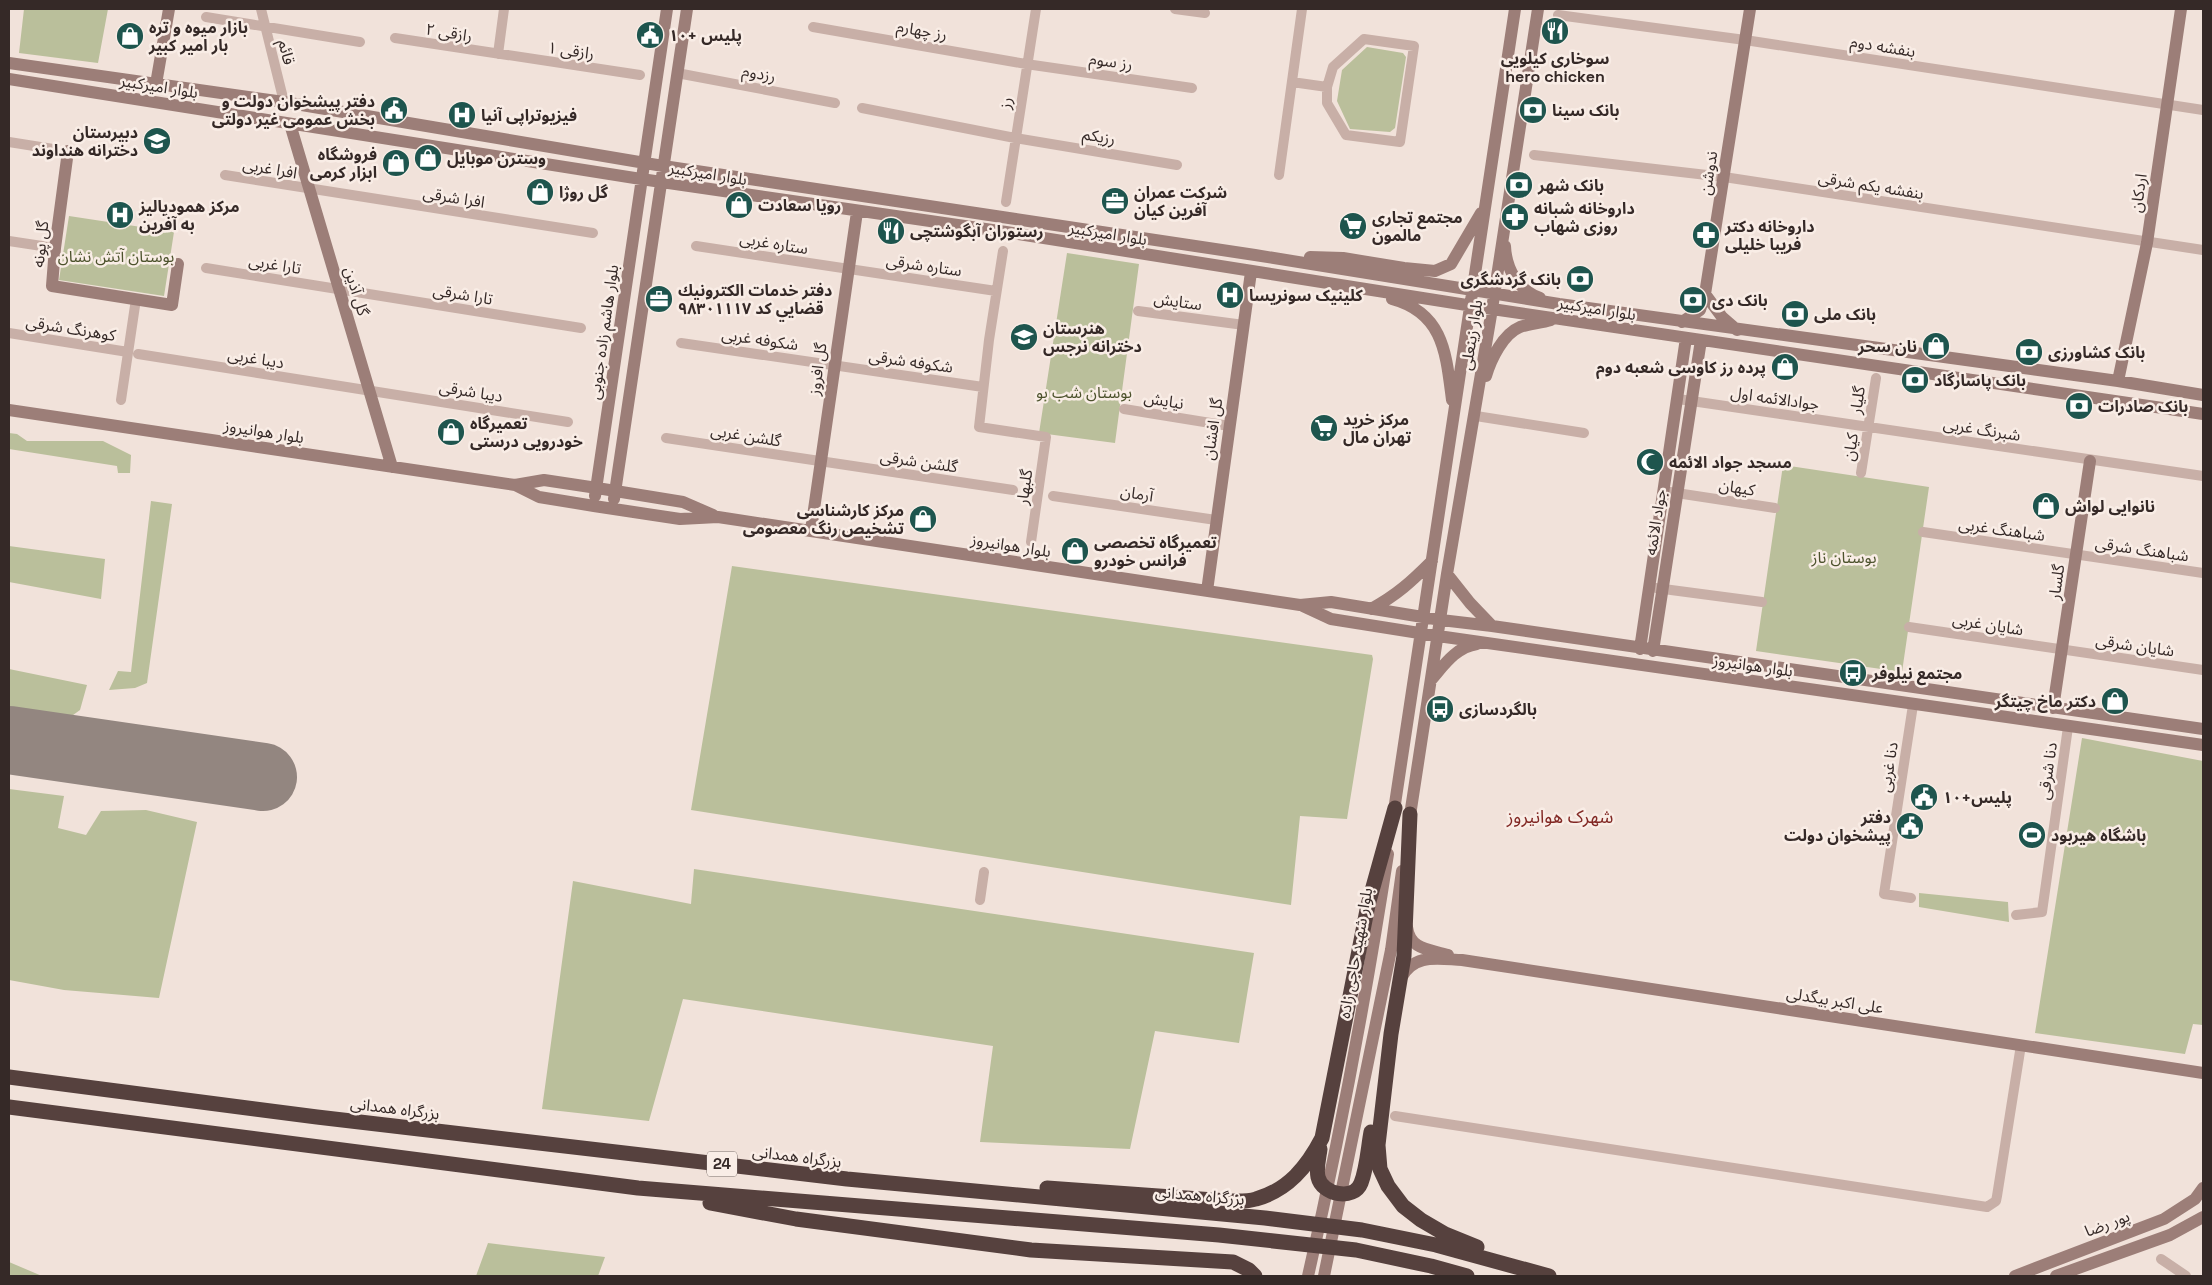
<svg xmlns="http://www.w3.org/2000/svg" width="2212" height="1285" font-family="'Space Grotesk','Noto Sans Arabic',sans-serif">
<rect width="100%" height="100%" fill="#f1e2da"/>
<!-- green -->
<path fill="#babf9b" d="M24,9H108L98,63L19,53Z
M1367,47L1403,53L1406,57L1395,128L1390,132L1350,129L1337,101L1342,70Z
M69,216L174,232L164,296L59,280Z
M1067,253L1139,264L1115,443L1039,433Z
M9,433L17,434L27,441H103L131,455L130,473H118L117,466L9,449Z
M1783,465L1929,487L1902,672L1756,651Z
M151,501L172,504L147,683L135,688L109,690L118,671L131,672Z
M9,546L105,559L101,599L9,582Z
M732,566L1372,655L1373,659L1347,819L1300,816L1291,905L691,810Z
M9,669L87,685L80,710L69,718L9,709Z
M2082,738L2203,761V1025L2193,1024L2185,1054L2035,1033Z
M9,789L64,796L58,828L86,835L101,811L146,810L197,822L159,998L64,990L9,980Z
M694,869L1254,953L1239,1043L1155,1031L1130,1149L980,1142L993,1046L683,999L649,1121L542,1109L573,881L691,904Z
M1919,893L2008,902L2009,922L1919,907Z
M488,1243L605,1257L598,1276H476Z
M9,1262L42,1276H9Z"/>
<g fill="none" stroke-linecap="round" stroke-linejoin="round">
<!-- runway -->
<path stroke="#938680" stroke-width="68" d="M9,740L263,777"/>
<!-- street -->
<path stroke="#c8afa7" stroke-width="10" d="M261,9L284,102
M1175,9L1205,13
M1558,15L1745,40L2203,110
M206,17L360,42
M813,27L1026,64L1192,88
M395,38L640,75
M498,54L504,9
M677,73L835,103
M1292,82L1327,87L1333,67L1364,39L1414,46L1400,142L1346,135L1327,103V87
M862,108L1015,138L1177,165
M9,142L53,149
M1534,155L1724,177L2203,250
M225,175L593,233
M1279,175L1302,9
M1006,202L1036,9
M9,241L55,248
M696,246L996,291
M1003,251L989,340L979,427L1046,437L1031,542
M206,268L581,328
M1138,311L1244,325
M9,333L128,352
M681,343L983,387
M138,354L568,422
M1678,399L2203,476
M121,400L136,299
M1124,409L1229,426
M1476,416L1584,433
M666,438L1013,490
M1861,473L1876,378
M1670,492L1775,508
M1053,496L1216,520
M1923,532L2203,573
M1656,588L1762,602
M1909,627L2203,670
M1911,898L1884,894L1913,705
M980,900L984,872
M2016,915L2042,912L2068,727
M1395,1116L1987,1207L1996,1201L1997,1196L2021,1045
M2161,1259L2186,1276"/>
<!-- secondary -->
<path stroke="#9c7e78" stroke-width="12" d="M9,63L284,102L663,166L1255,255L1559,304L2118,381L2203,395
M9,79L641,179L1006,232L1492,309L2203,414
M156,84L169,9
M290,124L392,467
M68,151L55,248L52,286L172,305L178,264
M1505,246C1506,269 1518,290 1540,298
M1310,257L1343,258L1404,268L1435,271L1451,264L1481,213
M1705,294L1722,317L1737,330
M1392,299C1444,313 1446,354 1452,400
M1682,322L1700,310L1705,294L1750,9
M1486,376C1491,359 1503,334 1520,327C1529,324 1541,323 1551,320
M2118,381L2147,243L2181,9
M9,410L515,485L544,480L597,488L683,502L713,515
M515,485L539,497L594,506L680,519L718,517L1300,605L1331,602L1441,620L1492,626L2203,729
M595,496L667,9
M614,499L687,9
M811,530L857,212
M1447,574L1470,603L1492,626
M1207,591L1251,272
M1303,606L1331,619L1438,636L2203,745
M1371,609C1397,595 1412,581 1432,561
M1640,649L1686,338
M1653,651L1701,340
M1431,680C1444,665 1456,647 1477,644
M2053,708L2090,461
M1393,817L1515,9
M1409,822L1447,574L1492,309L1538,9
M1407,927C1410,950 1429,949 1448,955
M1401,978C1414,953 1438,959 1462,960L2203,1073
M1308,1276C1340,1137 1366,996 1388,854
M1324,1276L1391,950L1402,871
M2015,1276L2164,1219L2195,1199L2203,1188
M2056,1276L2170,1235L2203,1217"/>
<!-- highway -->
<path stroke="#56413e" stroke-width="15" d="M1410,814L1404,956L1391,1034L1378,1145L1380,1169L1388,1186L1403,1206L1421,1220L1445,1234L1477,1247
M9,1077L317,1117L847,1179L1265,1218L1362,1230L1436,1245L1549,1276
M9,1107L638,1188L1219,1235L1356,1250L1431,1266L1467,1276
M1320,1149C1319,1158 1316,1168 1318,1177C1322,1195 1354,1201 1361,1183C1367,1168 1368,1148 1371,1132
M1047,1188L1228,1201C1237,1201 1247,1202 1256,1199C1288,1190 1307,1167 1322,1138L1368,905L1395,808
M710,1203L796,1219L1031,1250L1233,1262L1249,1270L1255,1276"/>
</g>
<!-- icons -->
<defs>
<symbol id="restaurant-disc" viewBox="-11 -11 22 22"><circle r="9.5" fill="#1e554e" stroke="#f9ede6"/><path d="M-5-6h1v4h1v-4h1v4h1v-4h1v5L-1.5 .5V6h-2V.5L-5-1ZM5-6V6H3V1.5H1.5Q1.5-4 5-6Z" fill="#fff"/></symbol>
<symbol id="civic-disc" viewBox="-11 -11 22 22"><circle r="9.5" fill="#1e554e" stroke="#f9ede6"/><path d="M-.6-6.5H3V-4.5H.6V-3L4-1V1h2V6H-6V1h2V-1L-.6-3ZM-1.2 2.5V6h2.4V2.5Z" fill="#fff"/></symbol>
<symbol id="shop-disc" viewBox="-11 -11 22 22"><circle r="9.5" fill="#1e554e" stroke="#f9ede6"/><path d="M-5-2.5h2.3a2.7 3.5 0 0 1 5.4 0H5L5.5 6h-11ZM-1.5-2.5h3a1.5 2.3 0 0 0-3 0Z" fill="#fff"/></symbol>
<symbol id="bank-disc" viewBox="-11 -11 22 22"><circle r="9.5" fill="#1e554e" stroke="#f9ede6"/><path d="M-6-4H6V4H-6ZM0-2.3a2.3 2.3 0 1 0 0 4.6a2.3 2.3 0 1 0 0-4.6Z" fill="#fff"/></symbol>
<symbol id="hospital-disc" viewBox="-11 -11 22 22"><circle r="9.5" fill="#1e554e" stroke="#f9ede6"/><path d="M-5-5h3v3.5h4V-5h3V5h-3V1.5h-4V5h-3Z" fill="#fff"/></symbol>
<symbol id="school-disc" viewBox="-11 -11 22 22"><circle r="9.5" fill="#1e554e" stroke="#f9ede6"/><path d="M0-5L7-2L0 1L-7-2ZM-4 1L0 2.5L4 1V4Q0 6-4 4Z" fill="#fff"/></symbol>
<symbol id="office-disc" viewBox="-11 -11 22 22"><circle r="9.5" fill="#1e554e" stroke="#f9ede6"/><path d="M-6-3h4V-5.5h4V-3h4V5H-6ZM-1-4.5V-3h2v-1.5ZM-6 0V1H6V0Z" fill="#fff"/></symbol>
<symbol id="pharmacy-disc" viewBox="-11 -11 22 22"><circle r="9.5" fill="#1e554e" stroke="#f9ede6"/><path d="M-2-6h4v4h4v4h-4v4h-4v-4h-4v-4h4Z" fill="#fff"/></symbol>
<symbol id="supermarket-disc" viewBox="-11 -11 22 22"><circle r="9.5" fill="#1e554e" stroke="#f9ede6"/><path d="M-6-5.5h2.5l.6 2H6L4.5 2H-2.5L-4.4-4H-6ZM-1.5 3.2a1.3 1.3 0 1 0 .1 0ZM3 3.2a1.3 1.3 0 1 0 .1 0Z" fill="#fff"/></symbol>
<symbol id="mosque-disc" viewBox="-11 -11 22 22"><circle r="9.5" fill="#1e554e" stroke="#f9ede6"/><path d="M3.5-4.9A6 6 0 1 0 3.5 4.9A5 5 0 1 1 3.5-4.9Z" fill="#fff"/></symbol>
<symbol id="bus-disc" viewBox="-11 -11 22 22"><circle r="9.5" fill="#1e554e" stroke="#f9ede6"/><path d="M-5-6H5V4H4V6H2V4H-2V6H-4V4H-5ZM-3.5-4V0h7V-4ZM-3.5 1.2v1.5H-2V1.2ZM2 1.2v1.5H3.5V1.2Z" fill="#fff"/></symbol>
<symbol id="stadium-disc" viewBox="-11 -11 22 22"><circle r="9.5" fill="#1e554e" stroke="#f9ede6"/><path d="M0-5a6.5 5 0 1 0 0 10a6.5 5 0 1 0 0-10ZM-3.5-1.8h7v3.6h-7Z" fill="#fff"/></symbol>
</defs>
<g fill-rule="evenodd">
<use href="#restaurant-disc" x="1539" y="15" width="32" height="32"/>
<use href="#civic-disc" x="634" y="19" width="32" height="32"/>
<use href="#shop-disc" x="114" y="20" width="32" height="32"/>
<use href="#civic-disc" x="378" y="94" width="32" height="32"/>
<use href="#bank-disc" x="1517" y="94" width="32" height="32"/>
<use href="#hospital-disc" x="446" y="99" width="32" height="32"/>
<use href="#school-disc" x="141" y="125" width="32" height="32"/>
<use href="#shop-disc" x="412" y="142" width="32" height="32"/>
<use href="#shop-disc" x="380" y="147" width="32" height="32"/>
<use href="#bank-disc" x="1503" y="169" width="32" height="32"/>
<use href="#shop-disc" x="524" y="176" width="32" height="32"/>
<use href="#office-disc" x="1099" y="185" width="32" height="32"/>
<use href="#shop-disc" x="723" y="189" width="32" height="32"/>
<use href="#hospital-disc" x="104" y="199" width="32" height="32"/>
<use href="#pharmacy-disc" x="1499" y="201" width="32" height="32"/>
<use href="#supermarket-disc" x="1337" y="210" width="32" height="32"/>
<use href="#restaurant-disc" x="875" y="215" width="32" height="32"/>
<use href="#pharmacy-disc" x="1690" y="219" width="32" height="32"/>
<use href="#bank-disc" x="1564" y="263" width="32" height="32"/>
<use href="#hospital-disc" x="1214" y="279" width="32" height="32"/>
<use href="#office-disc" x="643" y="283" width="32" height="32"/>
<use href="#bank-disc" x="1677" y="284" width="32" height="32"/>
<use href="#bank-disc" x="1779" y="298" width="32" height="32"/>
<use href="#school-disc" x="1008" y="321" width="32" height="32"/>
<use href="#shop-disc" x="1920" y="330" width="32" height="32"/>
<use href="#bank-disc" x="2013" y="336" width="32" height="32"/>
<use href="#shop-disc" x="1769" y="351" width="32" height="32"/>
<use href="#bank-disc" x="1899" y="364" width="32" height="32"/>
<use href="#bank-disc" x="2063" y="390" width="32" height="32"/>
<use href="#supermarket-disc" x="1308" y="412" width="32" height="32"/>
<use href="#shop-disc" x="435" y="416" width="32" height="32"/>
<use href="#mosque-disc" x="1634" y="446" width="32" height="32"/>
<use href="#shop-disc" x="2030" y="490" width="32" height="32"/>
<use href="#shop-disc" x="907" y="503" width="32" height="32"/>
<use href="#shop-disc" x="1059" y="535" width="32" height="32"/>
<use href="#bus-disc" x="1837" y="657" width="32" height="32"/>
<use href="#shop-disc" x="2099" y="685" width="32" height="32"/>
<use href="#bus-disc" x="1424" y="693" width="32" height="32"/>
<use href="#civic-disc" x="1908" y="781" width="32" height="32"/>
<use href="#civic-disc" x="1894" y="810" width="32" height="32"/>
<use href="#stadium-disc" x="2016" y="819" width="32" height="32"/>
</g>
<g text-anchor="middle" stroke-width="5" stroke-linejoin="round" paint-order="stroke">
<!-- shield labels -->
<rect fill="#f9ede6" stroke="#706460" stroke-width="1" x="707" y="1151.5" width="30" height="25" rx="4"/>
<g font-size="15" font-weight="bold" fill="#352927">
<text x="722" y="1169">24</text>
</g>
<!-- poi labels -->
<g font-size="16" font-weight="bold" fill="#352927" stroke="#f9ede6" text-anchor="start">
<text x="149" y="33">بازار میوه و تره<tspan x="149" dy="18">بار امیر کبیر</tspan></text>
<text x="669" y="41">پلیس +۱۰</text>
<text x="1555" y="64" text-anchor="middle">سوخاری کیلویی<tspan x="1555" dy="18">hero chicken</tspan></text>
<text x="375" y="107" text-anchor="end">دفتر پیشخوان دولت و<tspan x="375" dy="18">بخش عمومی غیر دولتی</tspan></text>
<text x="1552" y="116">بانک سینا</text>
<text x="481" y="121">فیزیوتراپی آنیا</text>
<text x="138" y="138" text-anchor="end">دبیرستان<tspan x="138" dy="18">دخترانه هنداوند</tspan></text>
<text x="377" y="160" text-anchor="end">فروشگاه<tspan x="377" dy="18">ابزار کرمی</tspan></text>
<text x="447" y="164">وسترن موبایل</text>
<text x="1538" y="191">بانک شهر</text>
<text x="559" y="198">گل روژا</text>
<text x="1134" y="198">شرکت عمران<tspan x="1134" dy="18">آفرین کیان</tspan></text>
<text x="758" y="211">رویا سعادت</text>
<text x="139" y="212">مرکز همودیالیز<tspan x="139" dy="18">به آفرین</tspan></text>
<text x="1534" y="214">داروخانه شبانه<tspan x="1534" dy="18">روزی شهاب</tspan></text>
<text x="1372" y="223">مجتمع تجاری<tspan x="1372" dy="18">مالمون</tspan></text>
<text x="1725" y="232">داروخانه دکتر<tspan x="1725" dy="18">فریبا خلیلی</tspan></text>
<text x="910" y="237">رستوران آبگوشتچی</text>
<text x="1561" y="285" text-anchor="end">بانک گردشگری</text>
<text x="678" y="296">دفتر خدمات الكترونيك<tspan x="678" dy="18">قضايي كد ٩٨٣٠١١١٧</tspan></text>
<text x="1249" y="301">کلینیک سونریسا</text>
<text x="1712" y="306">بانک دی</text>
<text x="1814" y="320">بانک ملی</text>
<text x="1043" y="334">هنرستان<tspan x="1043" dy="18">دخترانه نرجس</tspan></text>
<text x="1917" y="352" text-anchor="end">نان سحر</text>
<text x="2048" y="358">بانک کشاورزی</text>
<text x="1766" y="373" text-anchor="end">پرده رز کاوسی شعبه دوم</text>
<text x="1934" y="386">بانک پاسارگاد</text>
<text x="2098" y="412">بانک صادرات</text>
<text x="1343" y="425">مرکز خرید<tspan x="1343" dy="18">تهران مال</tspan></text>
<text x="470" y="429">تعمیرگاه<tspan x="470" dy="18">خودرویی درستی</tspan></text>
<text x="1669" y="468">مسجد جواد الائمه</text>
<text x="2065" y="512">نانوایی لواش</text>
<text x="904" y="516" text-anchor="end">مرکز کارشناسی<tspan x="904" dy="18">تشخیص رنگ معصومی</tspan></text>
<text x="1094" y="548">تعمیرگاه تخصصی<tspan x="1094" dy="18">فرانس خودرو</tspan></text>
<text x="1872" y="679">مجتمع نیلوفر</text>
<text x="2096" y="707" text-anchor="end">دکتر ماخ چیتگر</text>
<text x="1459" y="715">بالگردسازی</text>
<text x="1943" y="803">پلیس+۱۰</text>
<text x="1891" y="823" text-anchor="end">دفتر<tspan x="1891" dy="18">پیشخوان دولت</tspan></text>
<text x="2051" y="841">باشگاه هیربود</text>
</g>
<!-- street labels -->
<g font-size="16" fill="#352927" stroke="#f9ede6">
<text transform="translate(922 30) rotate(10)" y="6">رز چهارم</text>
<text transform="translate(449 32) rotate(9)" y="6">رازقی ۲</text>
<text transform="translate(1883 46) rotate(9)" y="6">بنفشه دوم</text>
<text transform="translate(571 50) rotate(8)" y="6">رازقی ۱</text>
<text transform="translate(287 52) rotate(76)" y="6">قائم</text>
<text transform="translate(1111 61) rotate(8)" y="6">رز سوم</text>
<text transform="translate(759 73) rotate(11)" y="6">رزدوم</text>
<text transform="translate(159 86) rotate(9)" y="6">بلوار امیرکبیر</text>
<text transform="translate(1005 103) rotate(-82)" y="6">رز</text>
<text transform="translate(1099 136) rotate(10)" y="6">رزیکم</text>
<text transform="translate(270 168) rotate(10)" y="6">افرا غربی</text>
<text transform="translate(708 173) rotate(9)" y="6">بلوار امیرکبیر</text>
<text transform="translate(1708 173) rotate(-81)" y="6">ندوشن</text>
<text transform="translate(1871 185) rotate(9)" y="6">بنفشه یکم شرقی</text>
<text transform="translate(2138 193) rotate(-82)" y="6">اردکان</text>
<text transform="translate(454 197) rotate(9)" y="6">افرا شرقی</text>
<text transform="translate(1108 233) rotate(9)" y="6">بلوار امیرکبیر</text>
<text transform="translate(774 243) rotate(9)" y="6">ستاره غربی</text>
<text transform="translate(40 244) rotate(-84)" y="6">گل پونه</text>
<text transform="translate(275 264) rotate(9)" y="6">تارا غربی</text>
<text transform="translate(924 265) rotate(8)" y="6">ستاره شرقی</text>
<text transform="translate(357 291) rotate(73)" y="6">گل آذین</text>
<text transform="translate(463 294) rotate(9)" y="6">تارا شرقی</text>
<text transform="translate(1178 301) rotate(8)" y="6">ستایش</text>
<text transform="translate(1597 308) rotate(9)" y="6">بلوار امیرکبیر</text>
<text transform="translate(71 328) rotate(9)" y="6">کوهرنگ شرقی</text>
<text transform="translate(603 332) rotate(-82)" y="6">بلوار هاشم زاده جنوبی</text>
<text transform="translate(1471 335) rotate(-81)" y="6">بلوار زینعلی</text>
<text transform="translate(760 339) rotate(8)" y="6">شکوفه غربی</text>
<text transform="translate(256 358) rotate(9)" y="6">دیبا غربی</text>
<text transform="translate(911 361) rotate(8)" y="6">شکوفه شرقی</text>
<text transform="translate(817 369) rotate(-82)" y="6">گل افروز</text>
<text transform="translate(471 391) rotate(9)" y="6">دیبا شرقی</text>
<text transform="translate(1775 398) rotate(8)" y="6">جوادالائمه اول</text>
<text transform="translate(1164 400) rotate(9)" y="6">نیایش</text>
<text transform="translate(1857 400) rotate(-81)" y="6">گلیار</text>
<text transform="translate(1212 429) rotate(-82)" y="6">گل افشان</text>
<text transform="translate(1982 429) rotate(9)" y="6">شبرنگ غربی</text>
<text transform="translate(264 431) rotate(9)" y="6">بلوار هوانیروز</text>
<text transform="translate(746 435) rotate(9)" y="6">گلشن غربی</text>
<text transform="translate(1850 447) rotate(-81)" y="6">کیان</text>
<text transform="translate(919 461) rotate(8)" y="6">گلشن شرقی</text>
<text transform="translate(1024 487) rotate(-82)" y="6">گلبهار</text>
<text transform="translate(1737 487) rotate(9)" y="6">کیهان</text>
<text transform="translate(1137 493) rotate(9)" y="6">آرمان</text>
<text transform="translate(1655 522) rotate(-81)" y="6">جواد الائمه</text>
<text transform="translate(2002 529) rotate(8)" y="6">شباهنگ غربی</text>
<text transform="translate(1011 545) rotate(9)" y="6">بلوار هوانیروز</text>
<text transform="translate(2142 549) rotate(8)" y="6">شباهنگ شرقی</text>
<text transform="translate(2056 582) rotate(-82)" y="6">گلسار</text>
<text transform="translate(1988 624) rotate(9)" y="6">شایان غربی</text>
<text transform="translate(2135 645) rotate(8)" y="6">شایان شرقی</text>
<text transform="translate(1753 665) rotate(8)" y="6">بلوار هوانیروز</text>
<text transform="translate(1888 767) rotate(-81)" y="6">دنا غربی</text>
<text transform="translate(2047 771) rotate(-82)" y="6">دنا شرقی</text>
<text transform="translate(1355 953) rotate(-80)" y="6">بلوار شهید حاجی زاده</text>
<text transform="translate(1835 1000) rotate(9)" y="6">علی اکبر بیگدلی</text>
<text transform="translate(395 1108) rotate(7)" y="6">بزرگراه همدانی</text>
<text transform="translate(797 1156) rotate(7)" y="6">بزرگراه همدانی</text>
<text transform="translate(1200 1195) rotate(5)" y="6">بزرگراه همدانی</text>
<text transform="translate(2107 1223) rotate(-21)" y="6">پور رضا</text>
</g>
<!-- park labels -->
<g font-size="16" fill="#4c522c" stroke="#f9ede6">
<text x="116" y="262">بوستان آتش نشان</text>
<text x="1084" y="398">بوستان شب بو</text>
<text x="1844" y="563">بوستان ناز</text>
</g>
<!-- neighbourhood labels -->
<g font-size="18" fill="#812723" stroke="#f9ede6">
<text x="1560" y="823">شهرک هوانیروز</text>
</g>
</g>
<!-- border -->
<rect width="2212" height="1285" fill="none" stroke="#352927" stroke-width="20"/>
</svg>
